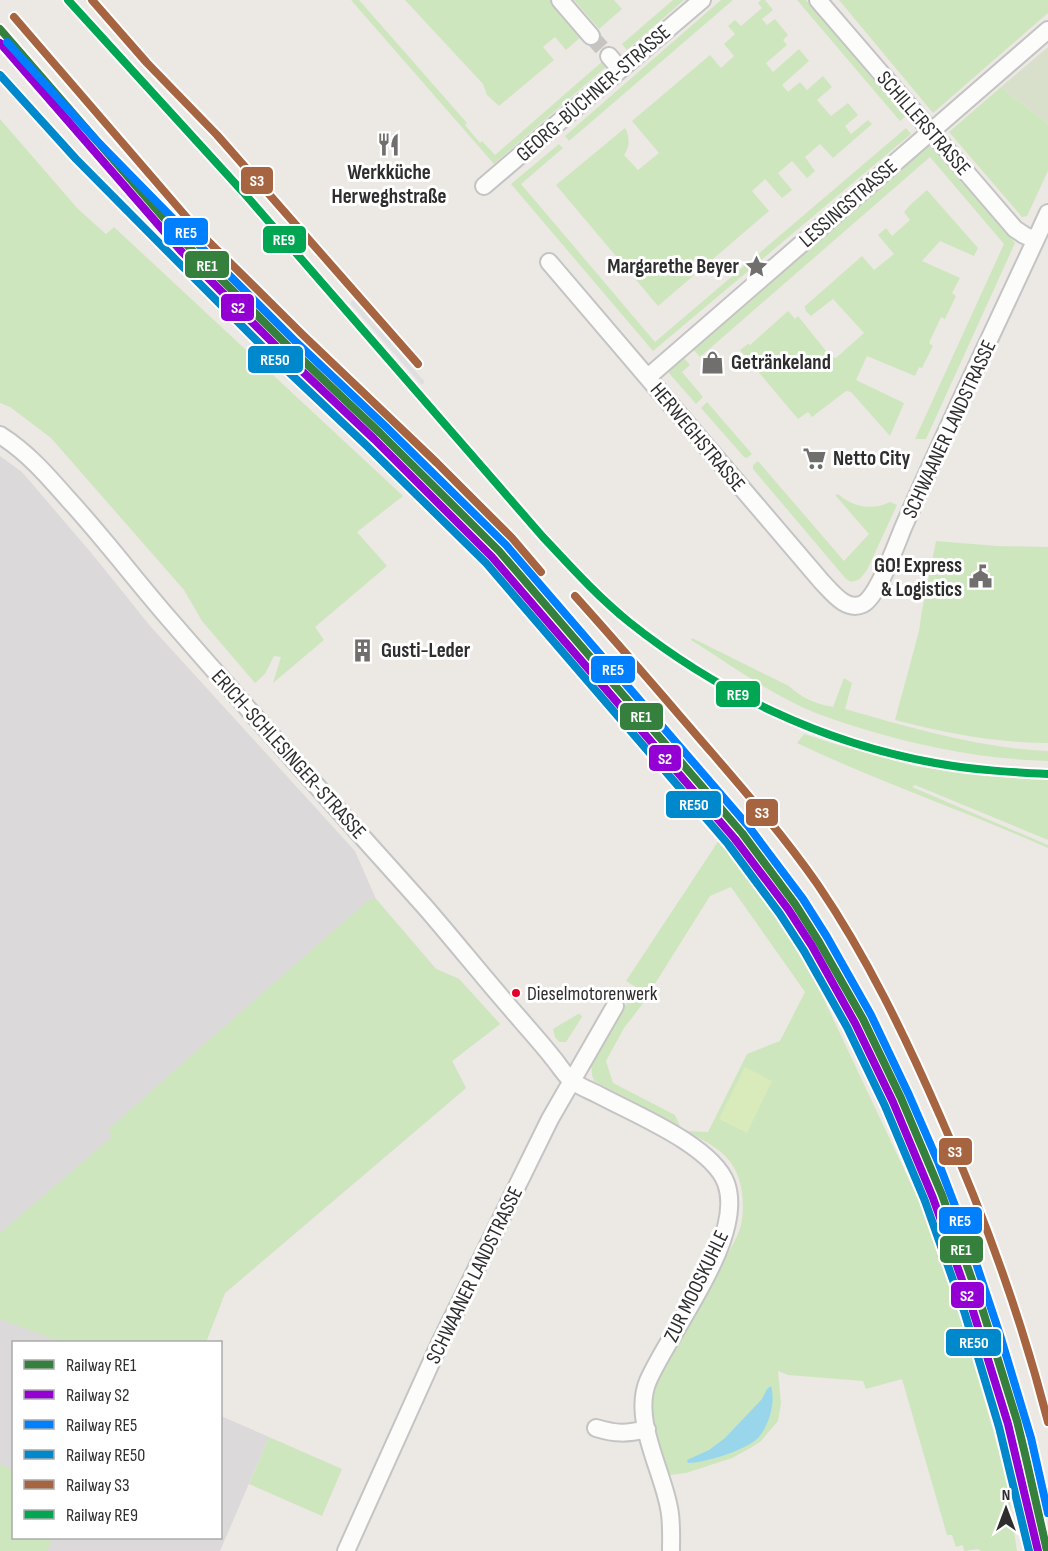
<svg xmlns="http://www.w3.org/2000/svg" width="1048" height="1551" font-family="'Sofia Sans Condensed',sans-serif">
<rect width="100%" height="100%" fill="#ece8e4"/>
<!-- industrial -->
<path fill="#dcd9db" d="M0,456L22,472L93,555L151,627L355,851L376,899L436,969L459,979L500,1024L452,1061L466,1088L225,1293L206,1342H14V1538H220L221,1416L269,1437L220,1551H0Z"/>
<!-- green -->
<path fill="#cee6be" d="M351,0H359L467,123L465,125L480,143L482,141L495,155L604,60L608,65L494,164Z
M405,0H552L583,35L566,50L555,37L543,47L554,60L499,106L487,95L483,84Z
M574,0H614L622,9L599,29Z
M673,0H684L627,50L622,44Z
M721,0H733L569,141L565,136Z
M761,0H765L773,10L762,19L767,25L775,19L788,35L783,40L787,45L766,63L773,72L799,49L809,61L782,85L788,92L800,82L807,90L823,76L832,87L817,100L831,116L848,103L858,115L845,126L851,134L868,120L872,124L833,158L820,144L805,157L815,171L807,178L792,161L778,173L792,190L782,198L765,179L752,191L769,211L658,306L556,185L625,128C630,137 630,147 624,155L638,170L659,153L632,121L710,55L721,68L734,56L724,44L735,34L728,26L735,20L741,26L762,8L758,3Z
M797,0H806L905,117L900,121Z
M839,0H1048V13L933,113Z
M1001,87L1048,124V171L1027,216L1022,217L949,132Z
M0,119L78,209L106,234L114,227L403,496L357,532L387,566L315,627L324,640L273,683L281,657L274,656L265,674L255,683L202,621L184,590L51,438L10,407L0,403Z
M906,128L911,134L653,351L511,184L559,144L563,148L521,184L655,342Z
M929,145L1015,243L926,439H915L1004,244L930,157L700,357L692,348Z
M927,190L978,248L974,256L940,241L922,261L960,278L952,293L956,296L945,319L941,317L929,343L933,346L922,368L919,367L915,376L867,356L856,380L904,403L890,436L851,392L846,391L812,417L808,412L798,419L740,350L748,344L750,345L788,311L795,319L798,316L830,356L836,358L864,333L833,299L811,316L805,310L806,309L804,307L862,256L874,270L894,254L878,235L886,228L892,236L910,220L904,212L910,205Z
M684,358L690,365L682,372L703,397L696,404L668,372Z
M707,402L752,454L747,458L744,457L701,408Z
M758,461L844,561L869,534L835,495L838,494C853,507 872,511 890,502L897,505L867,570L860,579L851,582L846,579L753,469V465Z
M936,541L997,546L1048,547V743C996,743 945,733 895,720L919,631L922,610Z
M692,638L789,686C802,698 816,704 833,707L844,678L852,683L845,709C912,728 978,748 1048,751V761C984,759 921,747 860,728C841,722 822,716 804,708C764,690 728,663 691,640Z
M804,734L835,744L915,766L984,776L1048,780V840L915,785L912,787L1048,845V848C965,811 879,782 797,743Z
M723,834L753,875L803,955L919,1201L958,1309L1005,1472L1017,1551H980L979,1549L964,1551L963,1545L956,1547L952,1535H947L902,1379L866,1389L863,1381L788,1375L778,1371L781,1403L778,1421L761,1441L752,1447L732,1458L686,1473L670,1475C661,1450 648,1424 654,1396C656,1382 664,1370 670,1358C687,1326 707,1295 723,1262C729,1251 738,1237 741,1225C745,1204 743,1180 731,1163C721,1148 702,1140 687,1131L708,1132L747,1054L780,1041L805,992L731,887L710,896L641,1006L624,1028L606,1061L613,1083L675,1115L680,1126L594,1081L592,1075L591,1064L636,987L626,981Z
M370,899H376L436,969L459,979L500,1024L452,1061L466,1088L225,1293L206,1342H61L0,1319V1233L113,1136L108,1130L193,1054Z
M578,1014H580L582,1017L566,1042H559L555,1037L553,1029Z
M269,1437L342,1469L322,1516L249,1484Z
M0,1464L13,1470L14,1538H53L47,1551H0Z"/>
<!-- cemetery -->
<path fill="#d8e0cc" d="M1048,47V124L1001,87Z"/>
<!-- pitch -->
<path fill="#d9eabb" d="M745,1067L772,1081L747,1133L719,1119Z"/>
<!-- water -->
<path fill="#99d6ec" d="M771,1386C776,1402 769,1426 758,1438C746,1450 705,1463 688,1463L687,1460L709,1450L725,1438L762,1399L767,1389Z"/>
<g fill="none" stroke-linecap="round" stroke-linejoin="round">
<!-- minor-tunnel -->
<path stroke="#c6c3c0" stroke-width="16" stroke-dasharray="16 8" stroke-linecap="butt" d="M591,36L609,56"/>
<defs>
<path id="minor" d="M560,0L591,36
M818,0L1015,229L1024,235L1035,240
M609,56L620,69
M484,186L702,0
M549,262L822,582C832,592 846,612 863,604C878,596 896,545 903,528C949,422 1000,318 1048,213
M648,377L1048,30
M0,435C27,452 47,475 68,499C104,538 136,581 171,621C255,718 341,813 426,908C458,945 488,983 520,1019C531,1032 542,1044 553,1058C559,1065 564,1074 571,1080C578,1086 589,1090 597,1094C632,1113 712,1145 726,1183C746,1238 670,1330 648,1381C632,1419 662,1469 669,1508C672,1522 671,1537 671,1551
M596,1428C616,1434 626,1434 647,1429
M346,1551L439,1345L550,1119L615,1006"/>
</defs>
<!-- minor casing -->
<use href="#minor" stroke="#c5c4c5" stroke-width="20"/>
<!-- minor -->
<use href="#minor" stroke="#fcfcfb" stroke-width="16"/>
<!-- rail -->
<path stroke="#dfdfe1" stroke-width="4.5" d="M353,303L422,382"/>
<defs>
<path id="rail-1" d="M0,29L188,246L290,348L380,433L499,551L742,833L795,904L819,942L863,1019L901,1098L942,1195L982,1308L1017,1421L1025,1454L1047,1551"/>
<path id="rail-2" d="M0,43L182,252L284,354L374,439L492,557L735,839L788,909L812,946L855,1023L893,1102L933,1198L973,1311L1008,1424L1038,1551"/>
<path id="rail-3" d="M7,42L96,140L194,240L296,342L386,427L506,545L749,827L803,899L827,937L871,1015L909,1095L939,1164L971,1248L1000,1335L1031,1438L1048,1513"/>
<path id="rail-4" d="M0,75L76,159L175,259L277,361L367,446L486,563L728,844L780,914L804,951L847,1027L885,1106L925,1201L965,1314L999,1427L1029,1551"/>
<path id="rail-5" d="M92,0L147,63L217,135L418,364
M14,17L201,234L303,335L437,463L512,538L541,572
M575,596C622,648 667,701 712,753C749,796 786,839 818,885C867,957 905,1036 940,1116C984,1215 1021,1317 1048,1422"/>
<path id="rail-6" d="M68,0L243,192L542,536C570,566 598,597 629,622C718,693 823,743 935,763C973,770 1010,772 1048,774"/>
</defs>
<!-- rail-1 casing -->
<use href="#rail-1" stroke="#fff" stroke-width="12"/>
<!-- rail-2 casing -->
<use href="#rail-2" stroke="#fff" stroke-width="12"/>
<!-- rail-3 casing -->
<use href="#rail-3" stroke="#fff" stroke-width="12"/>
<!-- rail-4 casing -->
<use href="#rail-4" stroke="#fff" stroke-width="12"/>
<!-- rail-5 casing -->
<use href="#rail-5" stroke="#fff" stroke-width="12"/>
<!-- rail-6 casing -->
<use href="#rail-6" stroke="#fff" stroke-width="12"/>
<!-- rail-1 -->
<use href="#rail-1" stroke="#36803d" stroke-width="8"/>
<!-- rail-2 -->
<use href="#rail-2" stroke="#9400d3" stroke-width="8"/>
<!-- rail-3 -->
<use href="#rail-3" stroke="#0080ff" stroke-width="8"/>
<!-- rail-4 -->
<use href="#rail-4" stroke="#08c" stroke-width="8"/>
<!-- rail-5 -->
<use href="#rail-5" stroke="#a66540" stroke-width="8"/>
<!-- rail-6 -->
<use href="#rail-6" stroke="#00a651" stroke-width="8"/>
</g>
<!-- icons -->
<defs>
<symbol id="restaurant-bare" viewBox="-9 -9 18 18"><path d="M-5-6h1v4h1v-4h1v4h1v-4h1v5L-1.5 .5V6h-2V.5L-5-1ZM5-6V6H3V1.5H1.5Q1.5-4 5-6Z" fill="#706f6e" stroke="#fff" stroke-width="2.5" paint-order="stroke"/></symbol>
<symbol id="sight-bare" viewBox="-9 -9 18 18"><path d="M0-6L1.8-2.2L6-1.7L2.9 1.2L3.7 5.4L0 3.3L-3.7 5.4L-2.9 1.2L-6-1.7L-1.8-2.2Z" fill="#706f6e" stroke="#fff" stroke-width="2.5" paint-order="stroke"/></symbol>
<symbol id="shop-bare" viewBox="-9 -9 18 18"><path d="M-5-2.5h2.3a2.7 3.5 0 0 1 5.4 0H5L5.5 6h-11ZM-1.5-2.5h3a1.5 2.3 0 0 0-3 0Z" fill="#706f6e" stroke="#fff" stroke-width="2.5" paint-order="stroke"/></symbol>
<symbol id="supermarket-bare" viewBox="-9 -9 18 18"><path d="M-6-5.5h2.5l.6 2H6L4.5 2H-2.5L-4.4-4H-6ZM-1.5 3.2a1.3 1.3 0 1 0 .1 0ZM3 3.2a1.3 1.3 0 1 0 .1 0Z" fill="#706f6e" stroke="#fff" stroke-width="2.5" paint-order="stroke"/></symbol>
<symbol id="civic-bare" viewBox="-9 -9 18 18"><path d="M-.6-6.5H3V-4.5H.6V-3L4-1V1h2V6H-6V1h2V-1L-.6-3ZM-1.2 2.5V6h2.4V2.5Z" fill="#706f6e" stroke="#fff" stroke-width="2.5" paint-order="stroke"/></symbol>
<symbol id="building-bare" viewBox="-9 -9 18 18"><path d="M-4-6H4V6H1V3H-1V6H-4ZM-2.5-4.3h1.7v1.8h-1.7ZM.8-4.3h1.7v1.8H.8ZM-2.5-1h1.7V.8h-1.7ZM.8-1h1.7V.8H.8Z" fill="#706f6e" stroke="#fff" stroke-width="2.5" paint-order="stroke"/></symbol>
</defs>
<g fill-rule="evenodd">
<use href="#restaurant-bare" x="372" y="128" width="33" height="33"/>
<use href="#sight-bare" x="740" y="250" width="33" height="33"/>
<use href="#shop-bare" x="696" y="346" width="33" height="33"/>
<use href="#supermarket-bare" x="798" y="442" width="33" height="33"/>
<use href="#civic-bare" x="964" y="560" width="33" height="33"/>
<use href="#building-bare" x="346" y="634" width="33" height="33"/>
</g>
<!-- markers -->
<circle fill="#e4002b" stroke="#fff" stroke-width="2" cx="516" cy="993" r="5"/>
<g text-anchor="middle" stroke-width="6" stroke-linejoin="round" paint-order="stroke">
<!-- bus labels -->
<g font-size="20" fill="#2e2e2e" stroke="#fff" text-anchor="start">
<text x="527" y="1000">Dieselmotorenwerk</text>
</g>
<!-- street labels -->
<g font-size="21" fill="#2e2e2e" stroke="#fff">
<text transform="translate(593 93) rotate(-41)" y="7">GEORG-BÜCHNER-STRASSE</text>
<text transform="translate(924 123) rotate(49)" y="7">SCHILLERSTRASSE</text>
<text transform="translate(848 203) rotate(-41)" y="7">LESSINGSTRASSE</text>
<text transform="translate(949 429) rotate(-65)" y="7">SCHWAANER LANDSTRASSE</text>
<text transform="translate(698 437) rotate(50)" y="7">HERWEGHSTRASSE</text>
<text transform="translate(289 754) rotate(48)" y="7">ERICH-SCHLESINGER-STRASSE</text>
<text transform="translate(474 1275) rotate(-64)" y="7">SCHWAANER LANDSTRASSE</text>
<text transform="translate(696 1286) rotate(-64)" y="7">ZUR MOOSKUHLE</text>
</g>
<!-- poi labels -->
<g font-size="21" font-weight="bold" fill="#2e2e2e" stroke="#fff" text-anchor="start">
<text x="389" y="179" text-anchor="middle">Werkküche<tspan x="389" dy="24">Herweghstraße</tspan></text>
<text x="739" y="273" text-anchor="end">Margarethe Beyer</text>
<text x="731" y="369">Getränkeland</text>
<text x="833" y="465">Netto City</text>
<text x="962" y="572" text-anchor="end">GO! Express<tspan x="962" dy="24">&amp; Logistics</tspan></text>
<text x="381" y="657">Gusti-Leder</text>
</g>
</g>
<g stroke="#fff" stroke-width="2">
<rect x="240" y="166" width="34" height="29" rx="6" fill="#a66540"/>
<rect x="163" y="217" width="46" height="29" rx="6" fill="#0080ff"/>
<rect x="262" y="225" width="45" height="29" rx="6" fill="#00a651"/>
<rect x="184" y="250" width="46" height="29" rx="6" fill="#36803d"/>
<rect x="220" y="293" width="35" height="29" rx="6" fill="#9400d3"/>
<rect x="247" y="345" width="57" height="29" rx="6" fill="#08c"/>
<rect x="590" y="655" width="46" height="29" rx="6" fill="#0080ff"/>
<rect x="715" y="680" width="46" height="28" rx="6" fill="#00a651"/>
<rect x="619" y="702" width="45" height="29" rx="6" fill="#36803d"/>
<rect x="648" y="744" width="34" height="28" rx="6" fill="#9400d3"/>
<rect x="665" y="790" width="57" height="29" rx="6" fill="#08c"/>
<rect x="745" y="798" width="34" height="29" rx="6" fill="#a66540"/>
<rect x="938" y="1137" width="35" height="29" rx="6" fill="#a66540"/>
<rect x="938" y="1206" width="45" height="29" rx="6" fill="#0080ff"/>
<rect x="939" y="1235" width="45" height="29" rx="6" fill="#36803d"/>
<rect x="950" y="1281" width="35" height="28" rx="6" fill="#9400d3"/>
<rect x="945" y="1328" width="57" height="29" rx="6" fill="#08c"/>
</g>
<g font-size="16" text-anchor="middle" font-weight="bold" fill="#fff">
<text x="257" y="186">S3</text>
<text x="186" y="238">RE5</text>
<text x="284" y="245">RE9</text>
<text x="207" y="271">RE1</text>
<text x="238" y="313">S2</text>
<text x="275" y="365">RE50</text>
<text x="613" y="675">RE5</text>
<text x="738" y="700">RE9</text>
<text x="641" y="722">RE1</text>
<text x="665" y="764">S2</text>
<text x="694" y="810">RE50</text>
<text x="762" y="818">S3</text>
<text x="955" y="1157">S3</text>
<text x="960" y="1226">RE5</text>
<text x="961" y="1255">RE1</text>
<text x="967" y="1301">S2</text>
<text x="974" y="1348">RE50</text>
</g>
<!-- legend -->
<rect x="12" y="1341" width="210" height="198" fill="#ffffff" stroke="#ababab" stroke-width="1.5"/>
<rect x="24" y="1360" width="30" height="9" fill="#36803d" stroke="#ababab" stroke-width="1.5"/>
<text x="66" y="1371" font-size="18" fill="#2e2e2e">Railway RE1</text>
<rect x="24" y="1390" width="30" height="9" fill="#9400d3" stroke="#ababab" stroke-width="1.5"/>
<text x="66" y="1401" font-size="18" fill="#2e2e2e">Railway S2</text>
<rect x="24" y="1420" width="30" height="9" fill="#0080ff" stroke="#ababab" stroke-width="1.5"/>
<text x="66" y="1431" font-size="18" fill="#2e2e2e">Railway RE5</text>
<rect x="24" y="1450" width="30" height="9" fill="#0088cc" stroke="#ababab" stroke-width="1.5"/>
<text x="66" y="1461" font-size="18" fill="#2e2e2e">Railway RE50</text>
<rect x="24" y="1480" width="30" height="9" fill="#a66540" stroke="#ababab" stroke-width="1.5"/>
<text x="66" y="1491" font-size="18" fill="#2e2e2e">Railway S3</text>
<rect x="24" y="1510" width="30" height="9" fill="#00a651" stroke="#ababab" stroke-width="1.5"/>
<text x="66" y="1521" font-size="18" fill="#2e2e2e">Railway RE9</text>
<!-- north arrow -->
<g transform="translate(1006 1509)" stroke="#ffffff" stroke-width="4.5" paint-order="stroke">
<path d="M0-4.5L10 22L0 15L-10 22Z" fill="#2e2e2e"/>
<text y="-9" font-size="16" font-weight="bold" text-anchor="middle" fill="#2e2e2e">N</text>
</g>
</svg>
